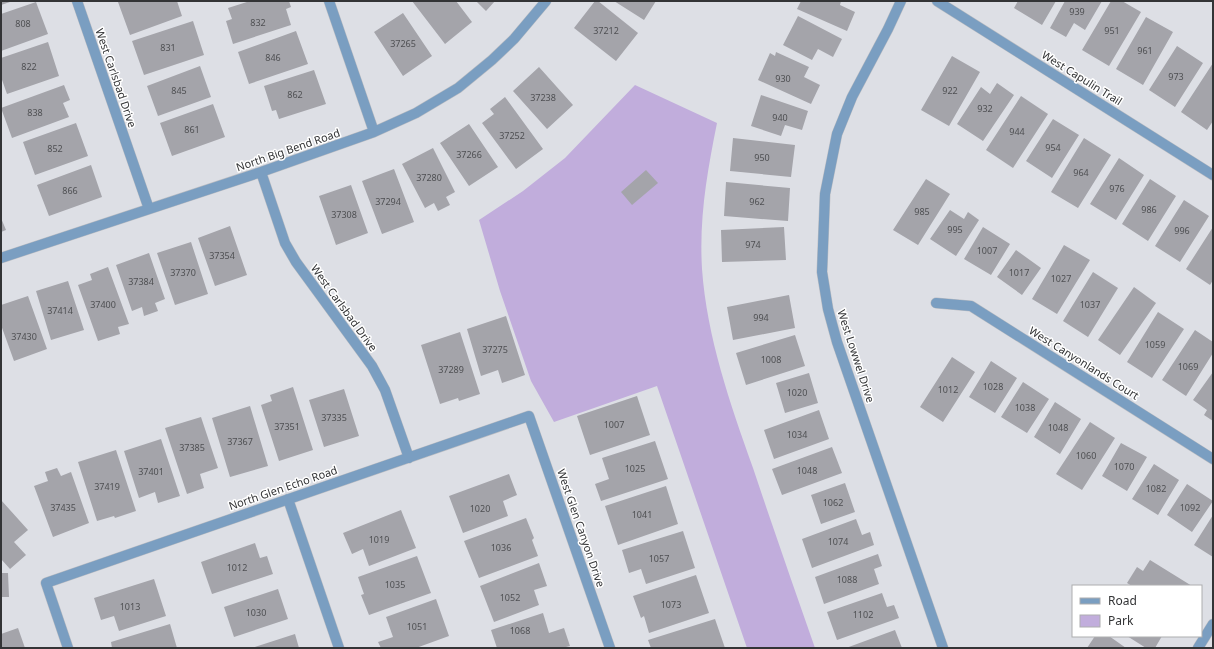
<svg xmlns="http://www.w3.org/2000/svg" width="1214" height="649" font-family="'Noto Sans',sans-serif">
<rect width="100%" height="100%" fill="#dddfe5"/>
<!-- green -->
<path fill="#c1addc" d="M635,85L717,123C707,173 699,218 702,269C707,338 730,403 753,468C773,528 794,588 815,648H747L657,386L554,422L531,381L500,291L479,220L523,191L565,158Z"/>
<!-- building -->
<path fill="#a4a4aa" d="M1,1H13L1,5Z
M121,1H177L182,16L130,35L118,2Z
M250,1H289L291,7L286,9L291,25L233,44L226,21L232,19L228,8Z
M412,1H456L472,22L445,44Z
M476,1H495L486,11Z
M595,1H598L638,33L616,61L574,28Z
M614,1H656L644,20Z
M801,1H841L840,5L855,12L847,31L797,9Z
M1018,1H1056L1042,25L1014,8Z
M1065,1H1102L1085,30L1074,23L1066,37L1050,28Z
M1111,1H1122L1141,12L1109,66L1082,50Z
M36,2L48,34L1,51V14Z
M403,13L432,56L403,76L374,32Z
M798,16L842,39L833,57L818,49L812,60L783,45Z
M1146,17L1173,32L1143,85L1116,69Z
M193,21L204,55L144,75L132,41Z
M296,31L308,64L249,84L238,52Z
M48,42L59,76L7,94L1,77V58Z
M1177,46L1203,63L1175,107L1149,90Z
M776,52L809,67L804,77L820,85L811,104L758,80L770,53L775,56Z
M952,56L980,72L949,126L921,110Z
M1213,63V121L1207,130L1181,112Z
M200,66L211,97L158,116L147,86Z
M539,67L573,105L547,129L513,91Z
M314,70L326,104L279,119L276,110L272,111L264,86Z
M997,83L1014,95L983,141L957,124L981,87L990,94Z
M64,85L70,100L63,103L69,117L12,138L1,108Z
M761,95L808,111L802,130L785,125L781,136L751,126Z
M1021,96L1048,114L1013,168L986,150Z
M505,97L543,149L516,169L482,123L494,114L490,109Z
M213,104L225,137L172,156L160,123Z
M1053,119L1079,135L1052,178L1026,161Z
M76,123L88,156L35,175L23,142Z
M469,124L498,167L469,186L440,143Z
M733,138L795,145L791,177L730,171Z
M1084,138L1111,155L1078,208L1051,192Z
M433,148L455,192L446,197L450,205L438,211L434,203L425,208L402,164Z
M1119,158L1144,175L1116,220L1090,204Z
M91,165L102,197L49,216L37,185Z
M394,169L414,222L382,234L362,181Z
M646,170L658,183L632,205L621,192Z
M926,179L950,194L918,245L893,230Z
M1150,179L1176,196L1148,241L1122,224Z
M726,182L790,188L788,221L724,216Z
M351,185L368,233L336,245L319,196Z
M1184,200L1209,216L1180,262L1155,246Z
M950,210L964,219L968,212L979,220L956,256L930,239Z
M1,218L6,230L1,232Z
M230,226L247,275L215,286L198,238Z
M784,227L786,260L722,262L721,230Z
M983,227L1010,244L991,275L964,259Z
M1213,227V280L1210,285L1186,269Z
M191,242L208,294L175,305L157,253Z
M1064,245L1090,260L1057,314L1032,299Z
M1016,250L1041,268L1022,295L997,277Z
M149,253L165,299L155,303L158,311L144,316L142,307L132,311L116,265Z
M108,267L129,324L118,327L120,334L98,341L78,285L92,280L90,274Z
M1093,272L1118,288L1088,337L1063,321Z
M68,281L84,330L51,340L36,291Z
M1134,287L1156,303L1120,355L1098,340Z
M789,295L795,328L733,340L727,307Z
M28,296L47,349L14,361L1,325V305Z
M1158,312L1184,329L1152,378L1127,362Z
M506,316L525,375L502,383L498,370L481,376L467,329Z
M1195,330L1213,342V353L1186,396L1162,380Z
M460,332L480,394L459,401L458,398L440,404L421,345Z
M795,335L805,366L746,385L736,353Z
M952,357L975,372L943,422L920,407Z
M991,361L1017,378L995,413L969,397Z
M1213,372V421L1204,415L1207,410L1193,400Z
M809,373L818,403L785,413L776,383Z
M1023,382L1049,399L1027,433L1001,417Z
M293,387L313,450L279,461L261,405L272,401L270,395Z
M344,389L359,436L324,447L309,400Z
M637,396L650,435L590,455L577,416Z
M1055,402L1081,419L1060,454L1034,437Z
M250,406L268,466L230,477L212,418Z
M819,410L829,439L774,459L764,430Z
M201,417L218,468L200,474L204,488L187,494L165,428Z
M1090,422L1115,438L1082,490L1056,474Z
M161,439L180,496L158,503L155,492L139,498L124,451Z
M655,441L668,479L601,501L595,484L609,479L602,458Z
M1121,443L1147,457L1127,491L1102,476Z
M832,447L842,473L782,495L772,469Z
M116,450L136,511L115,518L114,516L97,521L78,462Z
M1154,464L1179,480L1158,515L1132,499Z
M57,468L61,476L71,472L89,523L53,537L34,486L48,481L45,472Z
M509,474L517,495L503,501L508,516L463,533L449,496Z
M845,483L855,512L821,524L811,495Z
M1187,484L1213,501L1192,532L1167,515Z
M666,486L678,524L618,545L605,506Z
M1,500L28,530L14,542L26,555L10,569L1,559Z
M401,510L416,548L369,566L363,549L352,554L343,533Z
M1213,515V557L1194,545Z
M526,518L534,538L532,540L538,556L479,578L464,541Z
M856,519L862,535L870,532L874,545L812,568L802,539Z
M683,531L695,568L646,584L641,569L629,573L622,550Z
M255,543L260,558L267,556L273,574L212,594L201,562Z
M878,554L882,566L874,569L879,584L824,604L815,577Z
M417,556L431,593L369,615L361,595L364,594L358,577Z
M1150,560L1192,586H1132L1127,583L1137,567L1143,571Z
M539,563L547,586L534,590L539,605L494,622L480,586Z
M1,573H8L9,597H1Z
M696,575L709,613L649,633L644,616L641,618L633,596Z
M154,579L166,616L119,631L114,616L101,620L94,598Z
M278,589L288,619L234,637L224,607Z
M882,593L887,607L894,605L899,618L837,640L827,612Z
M436,599L449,636L416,648H381L378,642L393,637L386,617Z
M543,613L549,633L564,628L570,646L562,648H497L491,630Z
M715,619L725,648H651L648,640Z
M170,624L177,648H112L111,642Z
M18,628L25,648H1V634Z
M895,630L902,648H846Z
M295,634L299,648H252Z
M1095,636H1109L1126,648H1087Z
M1127,636H1162L1155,648H1146Z"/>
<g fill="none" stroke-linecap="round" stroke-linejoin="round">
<defs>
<path id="minor" d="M77,1L149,209
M329,1L374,132
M901,1L888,29L852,97L837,134L825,194L822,272L828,309L837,342L943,648
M937,1L1213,175
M261,172L285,243L296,262L372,366L385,390L409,458
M1,258L261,172L374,132L416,113L458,88L492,60L514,39L546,1
M936,303L971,306L1213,459
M288,499L339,648
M68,648L46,583L529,416L610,648
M1198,648L1213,624"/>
</defs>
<!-- minor casing -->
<use href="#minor" stroke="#bbbdc2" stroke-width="11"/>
<!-- minor -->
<use href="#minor" stroke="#7a9ec1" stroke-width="10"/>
</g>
<g text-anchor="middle" stroke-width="3" stroke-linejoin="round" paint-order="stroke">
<!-- number labels -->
<g font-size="9" fill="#4f5053">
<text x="1077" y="15">939</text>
<text x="258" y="26">832</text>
<text x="23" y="27">808</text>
<text x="606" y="34">37212</text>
<text x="1112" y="34">951</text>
<text x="403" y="47">37265</text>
<text x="168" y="51">831</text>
<text x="1145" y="54">961</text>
<text x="273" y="61">846</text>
<text x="29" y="70">822</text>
<text x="1176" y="80">973</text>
<text x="783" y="82">930</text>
<text x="179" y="94">845</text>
<text x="950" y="94">922</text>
<text x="295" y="98">862</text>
<text x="543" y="101">37238</text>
<text x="985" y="112">932</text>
<text x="35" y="116">838</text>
<text x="780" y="121">940</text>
<text x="192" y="133">861</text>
<text x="1017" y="135">944</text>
<text x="512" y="139">37252</text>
<text x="1053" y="151">954</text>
<text x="55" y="152">852</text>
<text x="469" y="158">37266</text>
<text x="762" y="161">950</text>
<text x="1081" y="176">964</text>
<text x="429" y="181">37280</text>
<text x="1117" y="192">976</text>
<text x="70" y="194">866</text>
<text x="388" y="205">37294</text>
<text x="757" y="205">962</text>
<text x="1149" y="213">986</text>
<text x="922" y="215">985</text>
<text x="344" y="218">37308</text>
<text x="955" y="233">995</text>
<text x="1182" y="234">996</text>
<text x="753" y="248">974</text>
<text x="987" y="254">1007</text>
<text x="222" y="259">37354</text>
<text x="183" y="276">37370</text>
<text x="1019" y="276">1017</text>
<text x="1061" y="282">1027</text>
<text x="141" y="285">37384</text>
<text x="103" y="308">37400</text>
<text x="1090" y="308">1037</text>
<text x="60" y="314">37414</text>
<text x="761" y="321">994</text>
<text x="24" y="340">37430</text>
<text x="1155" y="348">1059</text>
<text x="495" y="353">37275</text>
<text x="771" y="363">1008</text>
<text x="1188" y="370">1069</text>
<text x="451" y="373">37289</text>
<text x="993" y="390">1028</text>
<text x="948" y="393">1012</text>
<text x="797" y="396">1020</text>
<text x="1025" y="411">1038</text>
<text x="334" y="421">37335</text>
<text x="614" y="428">1007</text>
<text x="287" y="430">37351</text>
<text x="1058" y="431">1048</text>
<text x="797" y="438">1034</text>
<text x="240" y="445">37367</text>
<text x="192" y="451">37385</text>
<text x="1086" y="459">1060</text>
<text x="1124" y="470">1070</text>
<text x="635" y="472">1025</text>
<text x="807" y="474">1048</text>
<text x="151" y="475">37401</text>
<text x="107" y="490">37419</text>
<text x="1156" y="492">1082</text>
<text x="833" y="506">1062</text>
<text x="63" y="511">37435</text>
<text x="1190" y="511">1092</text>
<text x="480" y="512">1020</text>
<text x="642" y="518">1041</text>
<text x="379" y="543">1019</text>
<text x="838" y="545">1074</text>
<text x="501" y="551">1036</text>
<text x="659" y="562">1057</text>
<text x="237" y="571">1012</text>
<text x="847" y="583">1088</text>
<text x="395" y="588">1035</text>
<text x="510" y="601">1052</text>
<text x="671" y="608">1073</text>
<text x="130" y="610">1013</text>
<text x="256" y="616">1030</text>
<text x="863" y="618">1102</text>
<text x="417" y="630">1051</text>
<text x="520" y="634">1068</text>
</g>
<!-- street labels -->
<g font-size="11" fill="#333436" stroke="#fff">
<text transform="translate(116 78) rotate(71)" y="4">West Carlsbad Drive</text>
<text transform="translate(1082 78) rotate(32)" y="4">West Capulin Trail</text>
<text transform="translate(288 150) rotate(-19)" y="4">North Big Bend Road</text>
<text transform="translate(344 308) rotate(54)" y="4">West Carlsbad Drive</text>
<text transform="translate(856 356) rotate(72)" y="4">West Lowwel Drive</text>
<text transform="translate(1084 363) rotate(32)" y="4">West Canyonlands Court</text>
<text transform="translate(283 488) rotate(-19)" y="4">North Glen Echo Road</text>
<text transform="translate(581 528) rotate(71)" y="4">West Glen Canyon Drive</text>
</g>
</g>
<!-- border -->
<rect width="1214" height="649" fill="none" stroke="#333436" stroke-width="4"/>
<!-- legend -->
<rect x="1072" y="585" width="130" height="52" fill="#ffffff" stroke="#adaeaf"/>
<rect x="1080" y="598" width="20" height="6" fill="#7a9ec1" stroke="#adaeaf"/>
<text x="1108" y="605" font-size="12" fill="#333436">Road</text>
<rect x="1080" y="615" width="20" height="12" fill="#c1addc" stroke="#adaeaf"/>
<text x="1108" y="625" font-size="12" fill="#333436">Park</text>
</svg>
